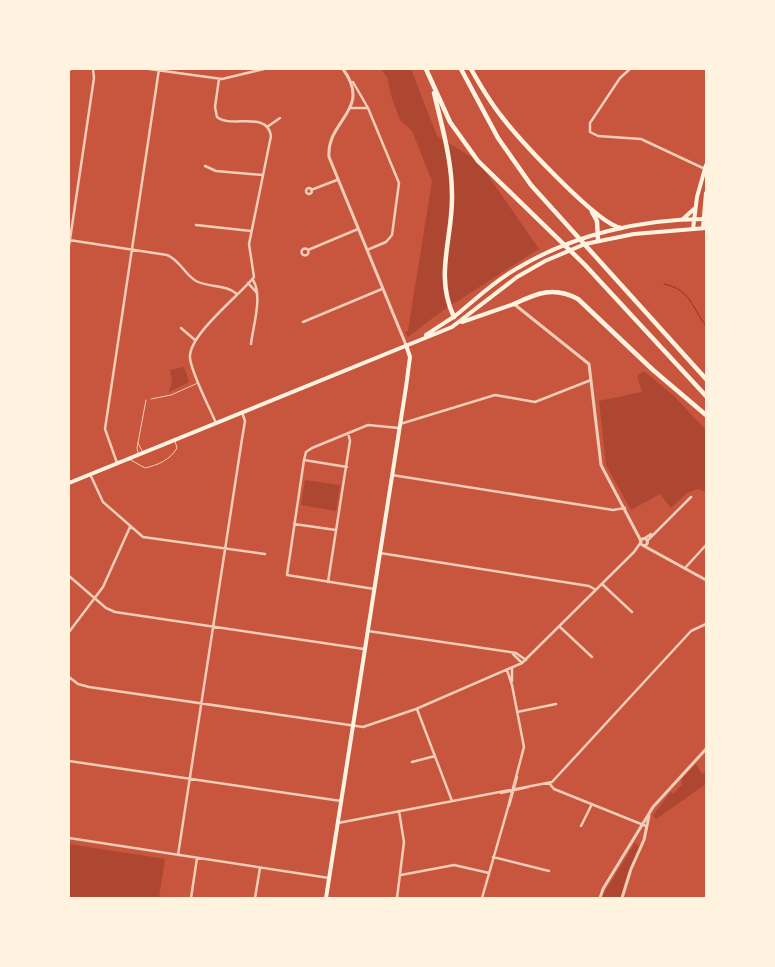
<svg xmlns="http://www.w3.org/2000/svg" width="775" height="967" font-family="Poppins,sans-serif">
<rect width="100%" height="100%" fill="#c8553d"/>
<!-- green -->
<path fill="#ae4732" d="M381,69H411L437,136L478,161L539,249L442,311L408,337L405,332L408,331L432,181L412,131L400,120L392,99L387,77Z
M184,367L189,382L169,392L172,382L170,370Z
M644,371L674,396L706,430V492L698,489L687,493L671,508L660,494L631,510L606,465L599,401L642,392L637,376Z
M305,480L340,485L336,511L301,505Z
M696,764L702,774L706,772V784L656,819L653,815L671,792L673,794L682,785L681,780Z
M635,843L639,847L627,875L621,898H601Z
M69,844L165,859L159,898H69Z"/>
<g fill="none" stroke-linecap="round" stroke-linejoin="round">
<!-- stream -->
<path stroke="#8f3625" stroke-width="1" d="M664,284C691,290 691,306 706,326"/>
<!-- service -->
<path stroke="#f1ccb7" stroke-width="1" d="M151,399L171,395L198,383
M138,443L142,451
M138,453L137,448L146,400
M129,459L145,468C158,465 170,460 177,448L175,441"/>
<!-- minor -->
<path stroke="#f1ccb7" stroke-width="2.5" d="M149,69L222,79L264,69
M630,69L620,78L590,123V132L598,136L641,139L705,169
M69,70L71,69
M353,82L368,108L399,183L392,235L386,242L367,250
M350,108H368
M267,127L280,118
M205,166L216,171L263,175
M306 191a3 3 0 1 1 6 0a3 3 0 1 1-6 0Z
M311,190L337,180
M196,225L251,231
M69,240L167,255C180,260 184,274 196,281C210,288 225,284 237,294
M69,246L94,78L93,69
M301.5 252a3.5 3.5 0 1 1 7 0a3.5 3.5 0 1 1-7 0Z
M308,250L358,229
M248,283L256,292
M303,322L382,289
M181,328L195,340
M251,344C253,326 263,296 253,280
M216,423C209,406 192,375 190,358C188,335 239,296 254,277L249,244L271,136C267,110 231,129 217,117L215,107L219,79
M400,424L495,395L535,402L591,380
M304,460L347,467
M117,463L105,429L159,69
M90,474L103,502L143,537L265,554
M392,475L613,510L625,508
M294,524L336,530
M645,538L651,534
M647,541L691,497
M380,553L589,586L596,590
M685,568L706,545
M69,576L106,608L115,612L364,649
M328,582L350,441L348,433
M602,584L632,612
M374,589L287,575L304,460L306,452L312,448L368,425L399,428
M560,627L592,657
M368,631L516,653L526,660
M69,632L103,587L130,527
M513,654L522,663
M512,668V681
M69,677L78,684L89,687L363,727L416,709L522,663L634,552L641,542
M417,709L452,801
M517,712L556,704
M69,761L341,801
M412,762L435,756
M549,783L554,789L646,826
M501,793L528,787
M509,806L517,777
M507,811L524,747L512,685L507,670
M338,823L552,782L691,631L706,624
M581,826L592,804
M69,838L329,878
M178,855L242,439L245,421L242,412
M493,857L549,871
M401,875L454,865L489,873
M191,898L197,858
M255,898L260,868
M397,898L404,842L399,811
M482,898L507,811"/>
<!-- tertiary -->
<path stroke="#f1ccb7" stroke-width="3" d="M343,69C373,110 326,120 329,157L406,345
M514,304L589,364L601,465L641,541
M640.5 542a3.5 3.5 0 1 1 7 0a3.5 3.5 0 1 1-7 0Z
M644,546L706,580
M600,898L603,889L653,807L706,749
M622,898L631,869L644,840L649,816"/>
<!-- secondary -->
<path stroke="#fff3e0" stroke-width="4" d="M326,898L406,387L410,357L406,345"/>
<!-- primary -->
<path stroke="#fff3e0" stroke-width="4" d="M683,219L694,209
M703,228L706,193
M693,229L697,197L706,165
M462,322L514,304
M426,335C436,328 446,322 455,316C475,300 493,282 516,269C572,235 640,219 706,219
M69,483L452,327L517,277L545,261L585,244L634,234L706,228"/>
<!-- motorway -->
<path stroke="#fff3e0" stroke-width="4.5" d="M426,69L450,122L478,161L585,265L706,396
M461,69L498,138L531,185L706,379
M471,69C480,85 490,102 502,117C519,139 597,224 621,228
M434,93C442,127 452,160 452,195C453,238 434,275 454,317
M592,212L597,221L598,241
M514,304C537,293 554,286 578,299L653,370L706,415"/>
</g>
<!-- border -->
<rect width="775" height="967" fill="none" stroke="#fff3e0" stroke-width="140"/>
</svg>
